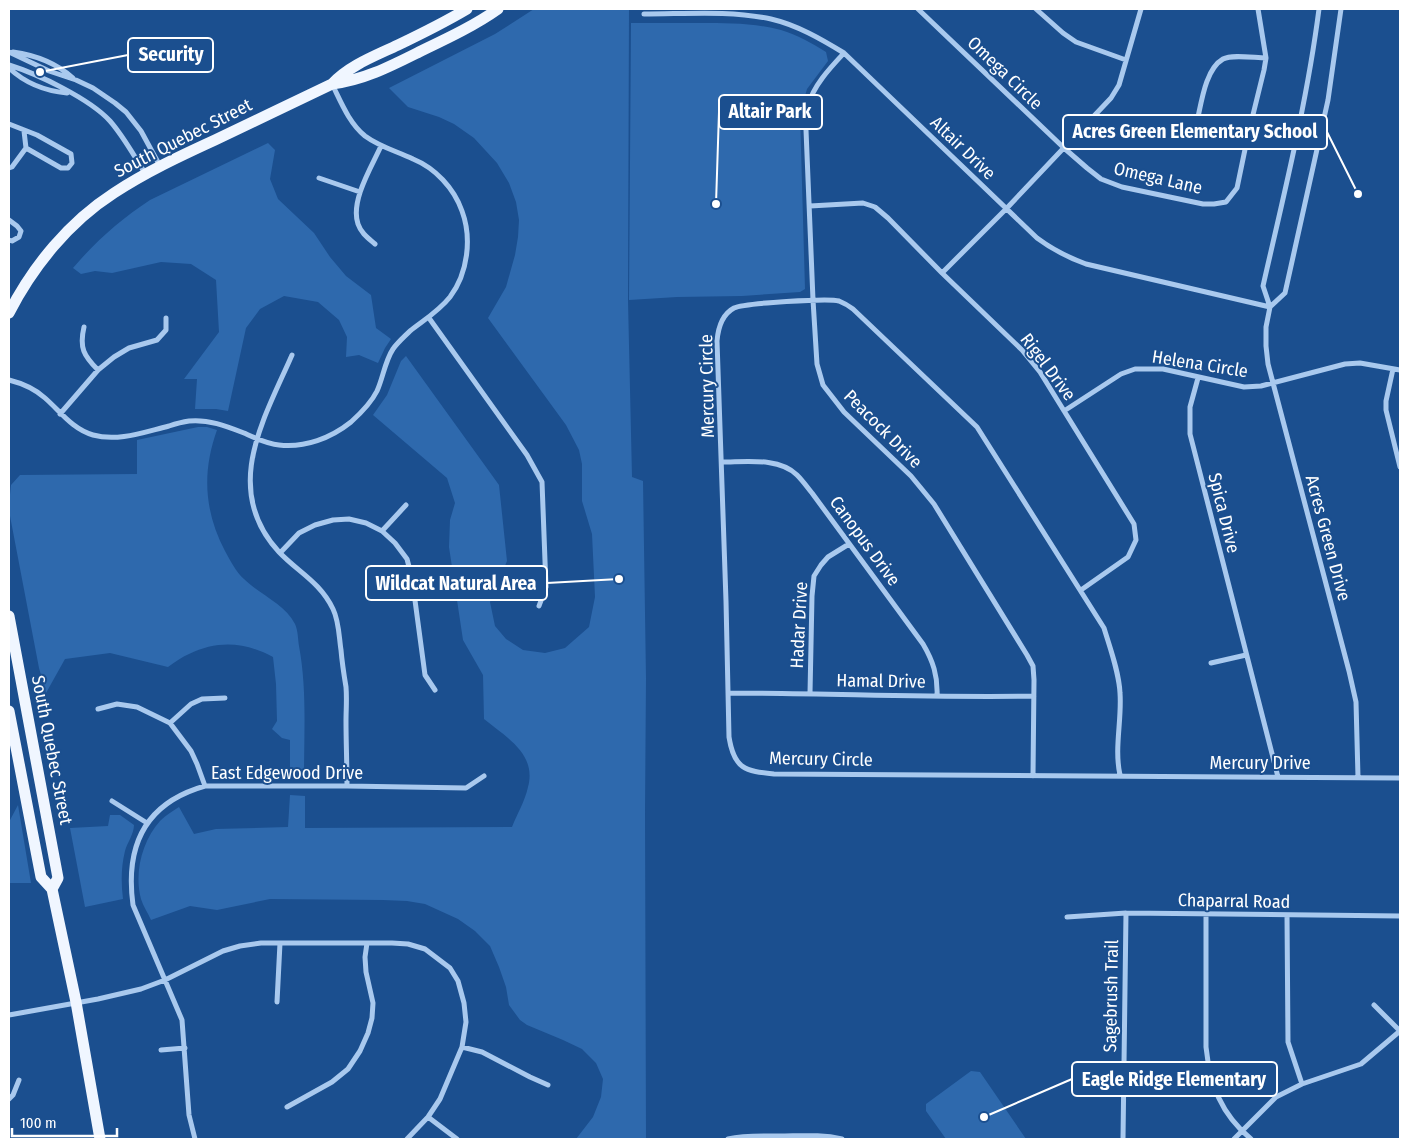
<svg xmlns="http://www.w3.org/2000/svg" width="1409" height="1148" font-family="'Fira Sans Condensed',sans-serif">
<rect width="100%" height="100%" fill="#1b4f8f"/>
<!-- green -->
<path fill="#2e69ad" d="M534,9H629L628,301L632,477L643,481L646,678L645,812L646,1139H576L593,1117L601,1097L603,1079L596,1063L582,1049L563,1040L527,1025L520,1020L509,1005L506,987L499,967L490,946L475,931L458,919L425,904L407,901L383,900L270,899L217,910L190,906L151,920C148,913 143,906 141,899C134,873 142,841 160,821C166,815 173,811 179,807L194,834L216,829L288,827L290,795L305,796V828L512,827C517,814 525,801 528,787C537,754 506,737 484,719L483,675L463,640L449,547L450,520L455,503L447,478L373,415L387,395L401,361L406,356L499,485L507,561L490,602L495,626L506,639L523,650L545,653L565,648L589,627L595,597L592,534L582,501V464L579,450L566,425L488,318L506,287L515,255L518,237L519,220L516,202L509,183L497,163L474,138L454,124L439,117L408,107L389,88L495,34Z
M631,23C654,23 677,23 701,23C727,23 755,23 781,30C797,35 812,43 826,52L828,61L807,89L800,114L805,289L800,292L742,296L677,297L629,300Z
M268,143L275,150L270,179L278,199L314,233L330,257L346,276L371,295L376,328L391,339L385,348L378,363L359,355L346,357L347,337L339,320L318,302L284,296L260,309L246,328L228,411L216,409H195L197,379H184L219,332L216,280L191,264L161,262L112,273L95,271L81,274L73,268C95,242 121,219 150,200Z
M198,427H207L217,430C202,472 204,511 225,551C230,560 236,572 244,579C259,594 285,604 295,624C298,630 298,640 299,646C307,689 304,733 304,775H290V740L282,738L272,729L277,721L276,684L273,657C245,642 218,640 189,654C182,657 175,662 168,667L110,653L65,659L46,693L39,668L10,516L9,504L11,485L20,475L137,474V440Z
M18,805L31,883H9V822Z
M110,815H120L134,825C134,834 127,843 125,851C121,867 121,883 123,899L85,907L70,828L108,826Z
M971,1071L980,1072L1026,1139H946L926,1111V1104Z"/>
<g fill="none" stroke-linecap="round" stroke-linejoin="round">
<!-- minor -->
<path stroke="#a9c9ee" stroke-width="5" d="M918,9L1064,148L1087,168L1101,179L1122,187L1203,204H1214L1226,202L1237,188L1248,135L1264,70L1266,58L1258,9
M1036,9L1063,33L1076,42L1126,60
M1319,9C1307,102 1284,194 1263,286L1270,307L1266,327V346L1268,364L1349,671L1356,702L1358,777
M644,14C686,14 729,10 771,19C797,25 821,39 844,53L1037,238C1053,250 1067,257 1086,264L1270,307
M9,52L49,71L76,80L93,88L115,103L126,112L141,131L160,166
M13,52C35,55 56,63 73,78
M844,53C830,68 813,86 808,106C806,114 807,122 806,130L813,300L817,364L823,385L844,412L911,476L934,504L1027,655L1033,666L1034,680L1033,776
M9,65C38,74 90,99 110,121C124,137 134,156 145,173
M9,68C25,83 45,91 67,93
M9,124L37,135L71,154L72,163L68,168H61L26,148
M1196,126C1201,107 1204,70 1223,59C1232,54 1255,58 1266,58
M9,168L12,167L26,148L24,131
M319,178L360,192
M810,206L863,203L875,207L888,218L942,273L1022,350L1040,372L1134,524L1136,540L1128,557L1081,590
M9,220L17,226L21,231L19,237L12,241L9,240
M375,244C368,238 361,233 358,224C350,201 372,166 381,146
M942,273L1007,208L1111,98L1119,85L1141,9
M1270,307L1285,293L1328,100L1341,9
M429,318L527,455L542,482L546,587L539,606
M84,327C79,348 84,356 98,370
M292,355C264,419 221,489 279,552C298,572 320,582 333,609C339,621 339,637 341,650C342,662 344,675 346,687C347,699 346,710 346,721C346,743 347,764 347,786
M1393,369L1386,401V410L1400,467
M1198,378L1190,407V434L1278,777
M9,380C21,383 35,389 45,398C60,411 72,429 93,435C118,442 144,432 169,426C175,424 182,422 189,421C208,419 226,426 244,433C255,438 267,444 279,445C305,448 331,438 351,422C361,413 371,403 377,391C383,378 385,361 393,349C398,342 404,337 410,331C424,320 439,311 450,297C468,273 472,238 462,211C454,188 435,168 413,159C396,151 380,147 365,136C349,123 341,102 332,84
M1064,411L1121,374L1135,369H1163L1244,387L1261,386L1345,364L1360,363L1400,370
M60,414L98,370L114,357L129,348L157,340L166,330V318
M722,462C745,462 779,457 797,475C803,481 807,487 812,493L923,644C933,661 938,676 937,696
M382,531L406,505
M280,553L299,533L315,525L333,520L349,519L366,523L382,531L395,543L407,559L412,578L425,675L435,690
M1211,663L1246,655
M728,693C830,693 932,698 1034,696
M810,693L812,596L814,576L821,565L828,557L849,544
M98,709L117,704L137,707L170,723L191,751L197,764L205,786
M170,723L191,704L202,699L225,698
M1120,775C1114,748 1122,720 1120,693C1119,672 1110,648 1104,628L977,427L853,309C849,306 844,303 839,301C829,298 744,303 734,308C721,315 718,329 717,341L726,601L729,737C734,769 745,771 774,774L1400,778
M112,801L147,823
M1206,914V1047C1210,1085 1221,1114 1251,1139
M1287,915L1288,1042L1302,1084
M1067,917L1126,913L1400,916
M277,1002L280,943
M1374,1005L1400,1031
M9,1015L98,999L141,989L165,980L223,951L240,946L261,943H392L408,944L425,949L450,968L458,981L464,1003L466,1022L462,1047L440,1099L428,1117L407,1139
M462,1047L482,1052L530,1077L548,1085
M161,1050L185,1048
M9,1099L13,1095L19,1080
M287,1107L332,1082L348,1069L360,1051L368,1033L372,1018L373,1003L366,972L365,957L367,943
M428,1117L457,1139
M195,1139L189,1115L182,1020L133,905C125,846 145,803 205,786H347L466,788L484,776
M728,1139C745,1135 762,1136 779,1136C800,1136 821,1134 842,1139
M1123,1139L1126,913
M1234,1139L1276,1097L1302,1084L1361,1064L1400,1031"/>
<!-- primary -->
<path stroke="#f0f6ff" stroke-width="11" d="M332,84C350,65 375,56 398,45C421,34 445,22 467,9
M9,313C33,266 69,222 114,193C146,172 180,156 215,140C254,121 293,103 332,84C364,80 391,66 419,52C446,39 474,26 498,9
M9,616L58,878L52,889
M9,711L41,877L52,889L76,1002L100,1139"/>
</g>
<g text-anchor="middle" stroke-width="4" stroke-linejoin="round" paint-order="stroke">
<!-- street labels -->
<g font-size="18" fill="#fff" stroke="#1b4f8f">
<text transform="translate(1005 73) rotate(44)" y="6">Omega Circle</text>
<text transform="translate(183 138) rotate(-27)" y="6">South Quebec Street</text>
<text transform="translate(963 148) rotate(44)" y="6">Altair Drive</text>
<text transform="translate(1158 178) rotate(13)" y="6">Omega Lane</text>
<text transform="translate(1200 364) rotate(9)" y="6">Helena Circle</text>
<text transform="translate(1048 367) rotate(53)" y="6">Rigel Drive</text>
<text transform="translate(707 386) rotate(-91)" y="6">Mercury Circle</text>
<text transform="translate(883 429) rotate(45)" y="6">Peacock Drive</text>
<text transform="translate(1224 513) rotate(76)" y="6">Spica Drive</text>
<text transform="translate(1328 538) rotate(75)" y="6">Acres Green Drive</text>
<text transform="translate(865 541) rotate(54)" y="6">Canopus Drive</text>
<text transform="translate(799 625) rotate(-87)" y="6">Hadar Drive</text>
<text transform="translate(881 681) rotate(1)" y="6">Hamal Drive</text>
<text transform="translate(52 750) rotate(79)" y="6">South Quebec Street</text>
<text transform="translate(821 759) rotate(1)" y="6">Mercury Circle</text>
<text x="1260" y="769">Mercury Drive</text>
<text x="287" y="779">East Edgewood Drive</text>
<text transform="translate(1234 901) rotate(1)" y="6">Chaparral Road</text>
<text transform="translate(1111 996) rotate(-89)" y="6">Sagebrush Trail</text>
</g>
</g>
<!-- callouts -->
<path fill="none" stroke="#fff" stroke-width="2" d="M40 72L128 55M716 204L719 112M1358 194L1327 132M619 579L547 583M984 1117L1072 1079"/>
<g fill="#fff" stroke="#1b4f8f" stroke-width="2">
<circle cx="40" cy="72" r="5"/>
<circle cx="716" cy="204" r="5"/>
<circle cx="1358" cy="194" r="5"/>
<circle cx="619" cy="579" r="5"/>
<circle cx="984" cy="1117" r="5"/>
</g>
<g fill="#1b4f8f" stroke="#fff" stroke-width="2">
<rect x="128" y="38" width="85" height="34" rx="5"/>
<rect x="719" y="95" width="103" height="34" rx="5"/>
<rect x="1063" y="115" width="264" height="34" rx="5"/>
<rect x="366" y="566" width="181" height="34" rx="5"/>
<rect x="1072" y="1062" width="205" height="34" rx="5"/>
</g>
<g font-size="19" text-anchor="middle" font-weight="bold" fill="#fff">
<text x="171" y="61">Security</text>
<text x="770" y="118">Altair Park</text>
<text x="1195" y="138">Acres Green Elementary School</text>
<text x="456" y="590">Wildcat Natural Area</text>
<text x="1174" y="1086">Eagle Ridge Elementary</text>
</g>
<!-- border -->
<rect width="1409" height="1148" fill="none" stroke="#ffffff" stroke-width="20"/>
<!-- scale -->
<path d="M12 1128v8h105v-8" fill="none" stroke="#ffffff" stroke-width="2.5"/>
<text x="20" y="1128" font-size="15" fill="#ffffff" stroke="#1b4f8f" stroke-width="4" paint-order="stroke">100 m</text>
</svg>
